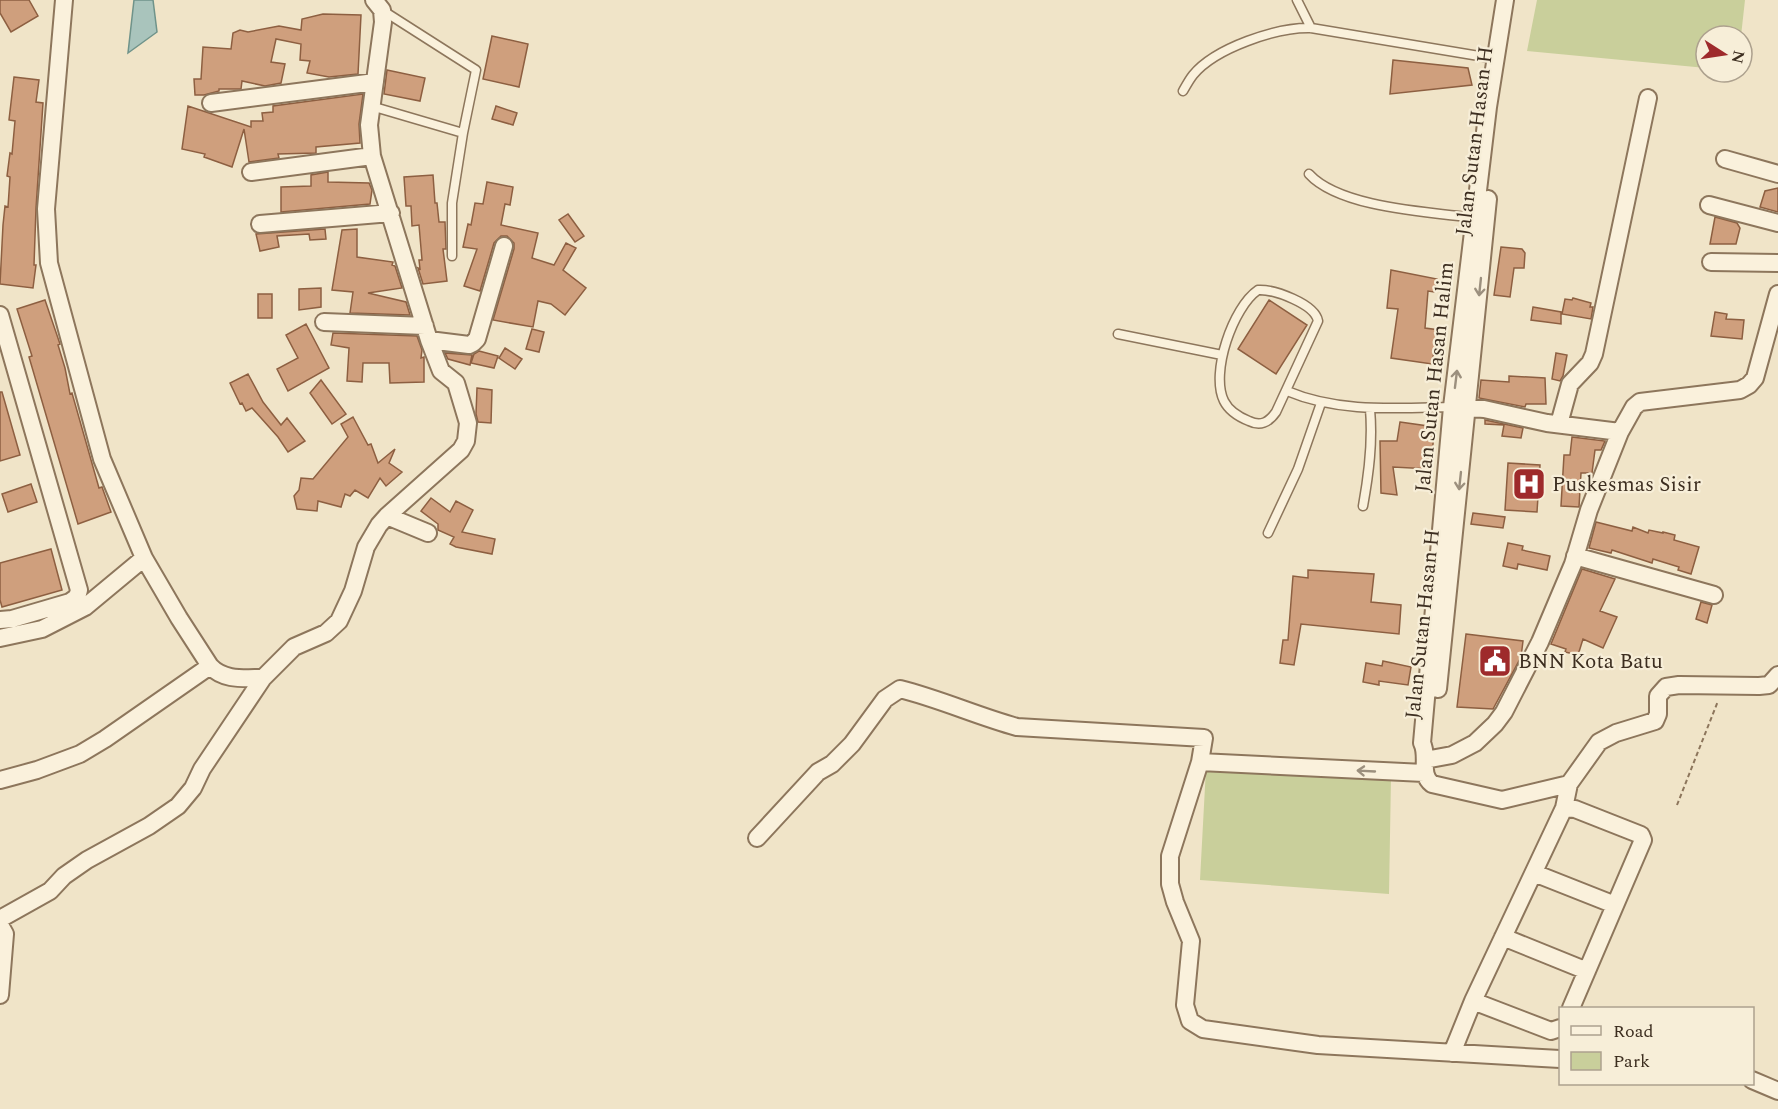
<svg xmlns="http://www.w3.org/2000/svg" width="1778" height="1109" font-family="Spectral,serif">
<rect width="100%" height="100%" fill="#f0e4c8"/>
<!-- green -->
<path fill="#c9cf9b" d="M1537,0H1745L1741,36H1706V68L1527,51Z
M1206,768L1391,777L1389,894L1200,880Z"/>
<!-- water -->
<path fill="#a9c4bc" stroke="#6f938a" stroke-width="1.5" d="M134,0H153L157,32L128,53Z"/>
<!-- building -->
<path fill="#cf9f7d" stroke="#8d5f41" stroke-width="1.5" d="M0,0H29L38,16L11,32L0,13Z
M323,14L361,15L358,74L329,77L307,73L310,61L300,60L301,44L276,39L271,62L285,64L281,83L265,86L242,81L241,89H219V91L204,95H195L194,79H201L203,47L231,49L233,33L240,30L248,32L279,26L301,30L302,19Z
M492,36L528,44L519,87L483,79Z
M1393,60L1468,68L1472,85L1390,94Z
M387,70L425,78L420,101L384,94Z
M14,77L39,80L36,102L43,103L36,208L34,265H36L33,288L0,284L3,225L5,206L8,207L10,177L7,176L10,153L12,154L15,121L9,120Z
M363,94L359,124L360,143L316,147V153L278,154L279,158L249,162L244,129L232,167L204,157L205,154L182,149L188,106L251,127V121H263L262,113L273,112V106Z
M496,106L517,113L513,125L492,119Z
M328,172V182L369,183L372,190L370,204L281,212V187L311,186V175Z
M433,175L435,203H437L439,222H445L446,249H443L447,281L423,284L418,268L420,269L419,260H422L419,225L412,226L411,206H406L404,177Z
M487,182L513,187L510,205L505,204L501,225L538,233L532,258L554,265L566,243L576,248L563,270L586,288L565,315L551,304L538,301L533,327L493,320L514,249V243L507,236H501L494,243L480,291L464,286L477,249L463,247L468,224L471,225L475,203L483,204Z
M1778,188V212L1760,207L1765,191Z
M568,214L584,236L575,242L559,220Z
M1715,217L1737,223L1740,228L1736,244H1710Z
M325,229L326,239L310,240L309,234L277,236L279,247L260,251L256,234Z
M357,229V257L393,262L392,265L395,266L402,288L368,293L406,302L410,315L350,313L353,292L332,290L342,230Z
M1501,247L1522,249L1525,253L1524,268H1514L1510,297L1494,295Z
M1391,270L1437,279L1434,292L1428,291L1425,328L1447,331L1444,347L1435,345L1432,364L1391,358L1398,309L1387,308Z
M321,288V307L299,310V289Z
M258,294H272V318H258Z
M1573,298L1591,303L1590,307H1593L1591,319L1562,314L1565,299L1572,300Z
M45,300L60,344L58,345L65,368L70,394L72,393L99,488L102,487L111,512L78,524L29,357L32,356L17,309Z
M1269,300L1307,325L1276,374L1238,349Z
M1533,307L1561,312V324L1531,320Z
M1715,312L1727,314L1726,319L1744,320L1742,339L1711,336Z
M306,324L329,368L288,391L277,369L298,358L286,335Z
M532,329L544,332L539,352L526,349Z
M333,333L417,336L422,350L421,358L424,357V382L390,383L389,363H363L362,382L347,381L349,348L331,345Z
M505,348L522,359L515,369L499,358Z
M479,351L498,356L494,368L471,363L474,354Z
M445,353L472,355L470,365L448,359Z
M1556,353L1567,355L1563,376L1560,381L1552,379Z
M248,374L263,402L281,425L287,418L305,441L288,452L278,437L252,408L246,411L242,403L240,404L230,383Z
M1509,376L1545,378L1546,404H1526L1525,407L1479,398L1481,380L1509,382Z
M321,380L346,414L332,424L310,393Z
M477,388L492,390L491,423L478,422L476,414Z
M0,392H2L20,455L0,461Z
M353,417L368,445L371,444L378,463L395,449L389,463L402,472L386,486L380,478L368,498L355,490L350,496L345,494L341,507L318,501L317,511L297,509L294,496L299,490L301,478L313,479L348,437L341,424Z
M1485,420L1523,428L1521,438L1502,436L1504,425L1485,424Z
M1400,422L1435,427L1430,469L1393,467L1397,495L1381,493L1380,441H1397Z
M1572,437L1605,441L1601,450H1595L1592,473H1581L1579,507L1561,506L1564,455H1570Z
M1508,463L1540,465L1537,512L1505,510Z
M31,484L37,502L8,512L2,494Z
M431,498L450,512L456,501L473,510L462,532L495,539L492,554L456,547L450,544L454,537L438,530V524L421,511Z
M1473,513L1505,517L1503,528L1471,524Z
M1596,522L1632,531L1633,527L1648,533L1649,530L1663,533V532L1675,535L1674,540L1699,547L1691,574L1678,570L1679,567L1653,559L1652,563L1612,550L1611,553L1589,548Z
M1508,543L1523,546L1522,550L1550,556L1547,570L1518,564L1517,569L1503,566Z
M51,549L62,590L2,607L0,600V563Z
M1582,569L1615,579L1600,611L1617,617L1603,648L1583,639L1578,655L1565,652L1566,649L1551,644Z
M1308,570L1374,574L1371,602L1401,605L1399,634L1301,624L1294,665L1280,663L1283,640H1288L1293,576L1308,578Z
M1701,602L1712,605L1707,623L1696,619Z
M1466,634L1523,641L1521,657L1493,709L1457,707Z
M1383,661L1411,667L1408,685L1379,681V685L1363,682L1366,663L1382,666Z"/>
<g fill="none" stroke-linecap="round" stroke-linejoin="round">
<defs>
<path id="lane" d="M1297,0L1311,28
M382,10L476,70L463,133L452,203V256
M1183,91C1186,86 1189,80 1193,75C1215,48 1277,27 1311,28L1497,59
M371,106L463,133
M1309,174C1340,208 1429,212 1475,218
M1258,290C1274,289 1315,304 1318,321L1276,412C1269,422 1261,427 1249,421C1239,417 1229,411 1224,401C1210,373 1233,307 1258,290Z
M1118,334L1222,355
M1287,391C1339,413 1396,408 1452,407
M1363,506C1369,473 1373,442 1370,409
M1268,533L1298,469L1321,403"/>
<path id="street" d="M64,0L46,209L49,263L102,459L144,558L179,618L210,666C224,681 244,678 263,678L294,647L326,633L339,621L353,591L366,547L379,525L387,516L461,450L466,441L468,423L456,383L441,371L429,340L372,156L369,125L383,22L382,10L374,0
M1505,0L1488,107L1452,407L1422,743C1429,756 1419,774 1432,784L1502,800L1569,784
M211,103L375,82
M1725,159L1778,174
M251,172L372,156
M1709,205L1778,223
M260,224L391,213
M1711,262L1778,263
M0,315L79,590L77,597L70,602L12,619L0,620
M324,322L425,326
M429,340L469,345L473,343L477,339L504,246
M1457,407L1484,409L1547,423L1620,432L1634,407L1640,402L1740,390L1749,385L1755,378L1778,294
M1559,424L1570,384L1590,363L1594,354L1648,98
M387,516L428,533
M1575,556L1714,595
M0,638L42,629L85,607L144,558
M1438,689L1488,199
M1425,760L1452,755L1475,743L1495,724L1504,712L1540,642L1573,564L1589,510L1620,432
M1200,762L1424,773
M0,780L37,770L80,754L105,739L210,666
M1564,808L1575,809L1641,835L1643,840L1571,1008
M757,838L818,772L832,764L852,744L885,699L900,689C940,699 977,716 1017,727L1204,738L1200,762L1170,856V884L1175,902L1191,941L1185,1005L1190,1021L1203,1029L1318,1045L1560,1059
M1534,873L1615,905
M0,919L50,891L64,876L87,860L149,826L178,806L193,788L202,769L263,678
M0,925L5,934L0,995
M1503,937L1587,971
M1473,1001L1551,1031L1560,1028
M1452,1053L1473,1001L1564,808L1569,784L1599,742L1616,733L1655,721L1658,714V696L1666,687L1679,685L1759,686L1769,685L1778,675
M1752,1080L1778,1091"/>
</defs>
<!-- lane casing -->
<use href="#lane" stroke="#8d765c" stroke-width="11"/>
<!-- street casing -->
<use href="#street" stroke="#8d765c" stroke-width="20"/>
<!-- path -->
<path stroke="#8d765c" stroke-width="2" stroke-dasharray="4.5 3" stroke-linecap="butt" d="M1677,805L1718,701"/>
<!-- lane -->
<use href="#lane" stroke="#faf1dc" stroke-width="8"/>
<!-- street -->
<use href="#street" stroke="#faf1dc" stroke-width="16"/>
</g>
<!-- one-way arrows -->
<defs><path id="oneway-shaft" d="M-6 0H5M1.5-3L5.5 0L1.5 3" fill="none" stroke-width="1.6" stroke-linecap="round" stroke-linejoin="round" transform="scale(1.5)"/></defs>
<g stroke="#9c907e">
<use href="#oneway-shaft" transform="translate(1480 287) rotate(96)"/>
<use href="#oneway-shaft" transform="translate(1456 379) rotate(-83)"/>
<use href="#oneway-shaft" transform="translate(1460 481) rotate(96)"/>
<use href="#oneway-shaft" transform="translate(1366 771) rotate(-177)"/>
</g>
<!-- icons -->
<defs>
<symbol id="hospital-square" viewBox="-11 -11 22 22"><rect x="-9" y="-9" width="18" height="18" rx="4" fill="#9e2a2b" stroke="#f7eed8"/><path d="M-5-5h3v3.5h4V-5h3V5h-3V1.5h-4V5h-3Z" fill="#fff"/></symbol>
<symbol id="civic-square" viewBox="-11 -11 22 22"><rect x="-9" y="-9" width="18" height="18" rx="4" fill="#9e2a2b" stroke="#f7eed8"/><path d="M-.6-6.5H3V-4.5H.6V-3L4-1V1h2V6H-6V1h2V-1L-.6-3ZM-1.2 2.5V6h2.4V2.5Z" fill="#fff"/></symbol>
</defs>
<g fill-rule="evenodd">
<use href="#hospital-square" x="1510" y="465" width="38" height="38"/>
<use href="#civic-square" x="1476" y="642" width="38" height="38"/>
</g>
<g text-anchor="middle" stroke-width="4.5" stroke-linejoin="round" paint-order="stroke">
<!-- street labels -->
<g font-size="21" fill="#3d2e20" stroke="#f7eed8">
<text transform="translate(1474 141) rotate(-83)" y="7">Jalan Sutan Hasan H</text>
<text transform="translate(1434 377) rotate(-84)" y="7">Jalan Sutan Hasan Halim</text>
<text transform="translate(1422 624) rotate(-84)" y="7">Jalan Sutan Hasan H</text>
</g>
<!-- poi labels -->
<g font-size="21" fill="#3d2e20" stroke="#f7eed8" text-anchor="start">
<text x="1552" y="491">Puskesmas Sisir</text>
<text x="1518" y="668">BNN Kota Batu</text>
</g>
</g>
<!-- legend -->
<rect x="1559" y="1007" width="195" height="78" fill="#f7eed8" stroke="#ada18e" stroke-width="1.5"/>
<rect x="1571" y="1026" width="30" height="9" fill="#faf1dc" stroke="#ada18e" stroke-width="1.5"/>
<text x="1613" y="1037" font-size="18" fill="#3d2e20">Road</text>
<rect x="1571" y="1052" width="30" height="18" fill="#c9cf9b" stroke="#ada18e" stroke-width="1.5"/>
<text x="1613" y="1067" font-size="18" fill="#3d2e20">Park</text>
<!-- north arrow -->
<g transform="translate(1724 54) rotate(102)"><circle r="28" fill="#f7eed8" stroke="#ada18e" stroke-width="1.5"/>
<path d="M0-4.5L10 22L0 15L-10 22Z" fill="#9e2a2b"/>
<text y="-9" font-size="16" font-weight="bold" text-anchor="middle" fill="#3d2e20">N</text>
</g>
</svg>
